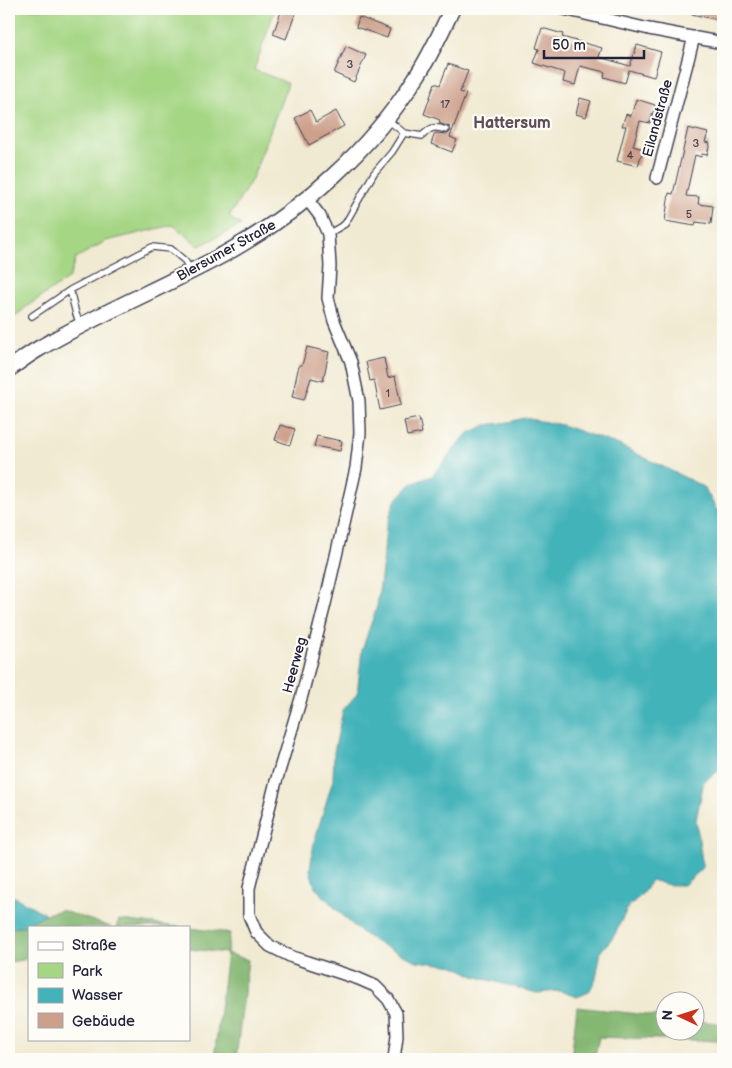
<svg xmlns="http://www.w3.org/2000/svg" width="732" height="1068" font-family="'Balsamiq Sans',sans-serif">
<rect width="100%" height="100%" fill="#fdfcf7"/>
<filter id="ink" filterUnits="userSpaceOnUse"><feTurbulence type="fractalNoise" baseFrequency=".02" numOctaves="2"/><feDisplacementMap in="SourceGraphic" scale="10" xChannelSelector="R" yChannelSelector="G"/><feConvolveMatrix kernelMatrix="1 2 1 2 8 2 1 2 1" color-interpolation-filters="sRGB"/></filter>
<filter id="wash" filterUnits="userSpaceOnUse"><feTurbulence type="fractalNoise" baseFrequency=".0096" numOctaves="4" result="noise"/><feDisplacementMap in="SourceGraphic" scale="20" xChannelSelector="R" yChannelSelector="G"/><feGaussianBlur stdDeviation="1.12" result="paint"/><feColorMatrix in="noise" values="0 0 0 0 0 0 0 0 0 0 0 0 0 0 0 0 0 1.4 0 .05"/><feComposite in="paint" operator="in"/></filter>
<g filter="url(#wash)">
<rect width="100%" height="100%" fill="#f1ead2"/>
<!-- green -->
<path fill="#a5d684" stroke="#647c60" d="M9,9H275L254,70L288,83L252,179L229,217L241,225L199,246L173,225L106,241L76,258L69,278L26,307L14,318L9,321Z"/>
<!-- forest -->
<path fill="#84b772" stroke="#536c56" d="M61,910L111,927H29V959L9,962V928L21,927L46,914Z
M119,920L179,927H116Z
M189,928L230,933L227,953L248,960L236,1059H214L227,953L189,949Z
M577,1007L664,1017V1030H694L695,1020L723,1024V1032L721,1041L599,1037L594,1059H571Z"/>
<!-- water -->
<path fill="#43b3b9" stroke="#326a7a" d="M524,418L562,425L619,445L704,487L722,519H723V768L704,781L696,820L703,868L684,885H669L651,880L643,893L628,907L614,936L601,951L596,978L589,992L577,997L560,991L537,993L474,976L455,966L417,961L381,945L359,931L338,911L315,887L310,870L314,842L333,780L334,752L343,710L357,694L362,650L377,606L383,562L386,527L395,501L411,484L432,476L467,434L486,425L509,422Z
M9,894L46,914L21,927L9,928Z"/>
<g id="blocks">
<!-- building -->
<path fill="#cda08c" d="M282,9H297L286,39L273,34Z
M688,9H723V21L687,13Z
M359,17L390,29L387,38L356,27Z
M542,28L563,34L562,37L602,48L599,57L630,66L637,45L661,52L654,77L629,70L625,83L604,77L605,72L580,66L575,85L563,82L565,73L534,63L539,49L536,48Z
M346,46L366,55L354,82L334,73Z
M448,64L468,71L460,92L466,94L450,137L457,140L452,152L431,144L435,133L448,134L451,131L450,127L439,123L440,120L424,114L435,83L440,85Z
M580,98L591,101L586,117L576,114Z
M636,99L655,105L650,123L640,121L633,146L643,149L638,166L617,161L626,126H622L626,114L631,116Z
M310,110L316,122L336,111L344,126L309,145L295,118Z
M688,128L708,133L705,142L710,143L707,155L702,154L701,157L695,155L686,196L699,197L698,204L713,206L711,224L696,222L695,226L665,221L669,193L673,194Z
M307,347L329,352L323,381L311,378L304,400L292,397L299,365H302Z
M384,358L388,378L395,376L401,405L380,410L374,380L370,381L366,362Z
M419,418L422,433L407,436L404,421Z
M280,425L295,429L290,445L275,440Z
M317,436L342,441L340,451L314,446Z"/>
</g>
</g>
<g filter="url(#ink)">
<use href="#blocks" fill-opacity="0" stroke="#414052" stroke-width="1"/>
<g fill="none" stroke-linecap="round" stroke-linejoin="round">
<defs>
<path id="lane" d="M388,120L404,133L422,136C431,127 434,126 446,130
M328,234L345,224L374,173L392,152L404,133
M32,316L70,290
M80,324L76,314L70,290L152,247L171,249L185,261L191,271"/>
<path id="street" d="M564,9L649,29L723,43
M657,178L694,37
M307,199L320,216L328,234L330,266L328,298L334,321L351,362L359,401L360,433L356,468L325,604L302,695L275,785L249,888V915L256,932L270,946L292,957L359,979L375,986L388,999L396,1013L397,1036L394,1059"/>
<path id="secondary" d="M9,369C19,362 29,354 40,348C101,312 167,286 228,252C303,210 369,151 415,79C430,57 441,32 452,9"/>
</defs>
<!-- lane casing -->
<use href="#lane" stroke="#414052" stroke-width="8"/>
<!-- street casing -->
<use href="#street" stroke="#414052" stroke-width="14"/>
<!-- secondary casing -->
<use href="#secondary" stroke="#414052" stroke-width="18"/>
<!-- lane -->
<use href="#lane" stroke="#fff" stroke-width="5.5"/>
<!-- street -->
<use href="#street" stroke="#fff" stroke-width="11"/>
<!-- secondary -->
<use href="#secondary" stroke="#fff" stroke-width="15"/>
</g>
</g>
<g text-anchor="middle" stroke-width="4.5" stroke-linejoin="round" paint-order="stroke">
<!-- number labels -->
<g font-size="11" fill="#4d424f">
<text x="350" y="68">3</text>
<text x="445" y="108">17</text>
<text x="696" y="147">3</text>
<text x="630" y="159">4</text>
<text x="689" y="218">5</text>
<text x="388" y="397">1</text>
</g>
<!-- street labels -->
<g font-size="14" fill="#22223b" stroke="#fdfcf7">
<text transform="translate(657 118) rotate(-75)" y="5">Eilandstraße</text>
<text transform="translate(226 250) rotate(-29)" y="5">Blersumer Straße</text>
<text transform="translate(294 665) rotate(-75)" y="5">Heerweg</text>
</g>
<!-- quarter labels -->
<g font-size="16" font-weight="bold" fill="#5e4e57" stroke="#fdfcf7">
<text x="512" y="128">Hattersum</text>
</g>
</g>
<!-- margin -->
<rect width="732" height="1068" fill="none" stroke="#fdfcf7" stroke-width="30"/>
<!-- legend -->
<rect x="28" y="926" width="162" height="115" fill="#fdfcf7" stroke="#a5a5ac"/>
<rect x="38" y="942" width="25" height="8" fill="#ffffff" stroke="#a5a5ac"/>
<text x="72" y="950" font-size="15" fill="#22223b">Straße</text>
<rect x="38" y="963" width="25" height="15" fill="#a5d684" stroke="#a5a5ac"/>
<text x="72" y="976" font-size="15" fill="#22223b">Park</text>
<rect x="38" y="988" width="25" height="15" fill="#43b3b9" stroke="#a5a5ac"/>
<text x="72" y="1000" font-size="15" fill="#22223b">Wasser</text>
<rect x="38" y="1013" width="25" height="15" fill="#cda08c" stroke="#a5a5ac"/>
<text x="72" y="1026" font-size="15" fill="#22223b">Gebäude</text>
<!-- north arrow -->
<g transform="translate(680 1016) rotate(274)"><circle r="24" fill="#fdfcf7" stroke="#a5a5ac"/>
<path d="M0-4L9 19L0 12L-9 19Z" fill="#c8321e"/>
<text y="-8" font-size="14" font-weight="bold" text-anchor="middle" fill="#22223b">N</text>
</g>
<!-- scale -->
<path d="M544 50v8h100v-8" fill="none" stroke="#22223b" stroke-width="2.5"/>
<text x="552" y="50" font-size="15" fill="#22223b" stroke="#fdfcf7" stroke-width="4" paint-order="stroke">50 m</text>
</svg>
